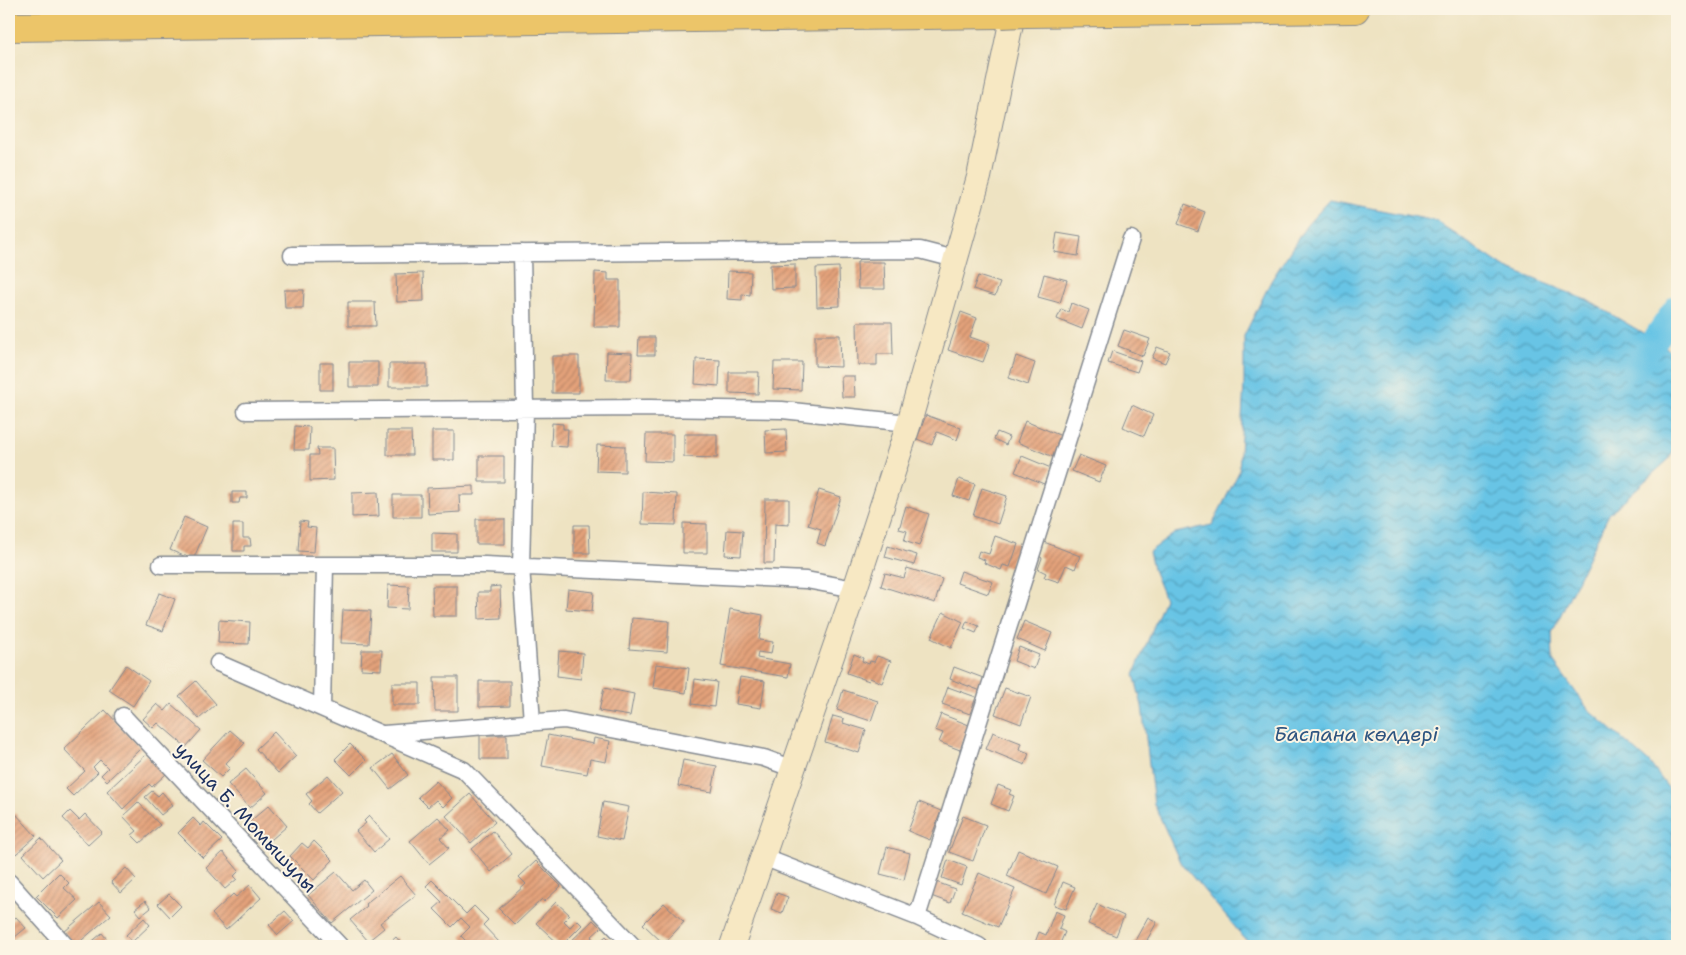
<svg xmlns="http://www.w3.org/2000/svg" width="1686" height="955" font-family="'Shantell Sans',sans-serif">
<defs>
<pattern id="water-waves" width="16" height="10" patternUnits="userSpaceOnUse" patternTransform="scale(1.25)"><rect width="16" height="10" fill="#67c4e5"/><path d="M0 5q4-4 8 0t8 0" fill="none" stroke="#54a0bd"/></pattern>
<pattern id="building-hatch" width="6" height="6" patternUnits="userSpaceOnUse" patternTransform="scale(1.25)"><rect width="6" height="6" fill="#e4a27a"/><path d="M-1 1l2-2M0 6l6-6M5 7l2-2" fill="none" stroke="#b88467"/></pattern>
</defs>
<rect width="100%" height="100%" fill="#fcf5e5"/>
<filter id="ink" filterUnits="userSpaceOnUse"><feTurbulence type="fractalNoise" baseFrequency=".02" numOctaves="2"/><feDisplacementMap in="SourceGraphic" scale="10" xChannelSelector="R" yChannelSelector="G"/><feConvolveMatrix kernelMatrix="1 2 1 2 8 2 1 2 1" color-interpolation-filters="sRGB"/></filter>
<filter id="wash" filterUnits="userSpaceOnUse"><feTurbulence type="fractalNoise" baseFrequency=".0096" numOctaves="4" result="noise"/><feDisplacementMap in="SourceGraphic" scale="20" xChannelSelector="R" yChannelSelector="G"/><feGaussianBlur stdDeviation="1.12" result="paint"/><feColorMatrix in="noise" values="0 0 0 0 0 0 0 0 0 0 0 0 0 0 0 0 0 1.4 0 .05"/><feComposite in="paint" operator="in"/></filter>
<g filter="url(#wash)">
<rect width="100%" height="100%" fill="#eee3c2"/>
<!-- water -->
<path fill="url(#water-waves)" stroke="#417aa2" d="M1330,200L1436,221L1504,267L1587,300L1665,346L1677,359V443L1669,459L1609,514L1552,633L1553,661L1588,709L1649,762L1677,800V812L1672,841L1677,847V946H1251L1180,862L1154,804L1142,706L1134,674L1165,599L1154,572L1149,552L1175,533L1212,525L1239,472L1244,384V336L1271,281L1306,226Z"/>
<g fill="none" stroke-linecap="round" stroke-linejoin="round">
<!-- river -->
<path stroke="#67c4e5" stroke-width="26" d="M1634,370L1677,308"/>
</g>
<g id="blocks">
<!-- building -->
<path fill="url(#building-hatch)" d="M1185,204L1205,212L1198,231L1178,224Z
M1057,233L1081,237L1078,256L1054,252Z
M857,262H884L885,289H858Z
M795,264V288L771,289L770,265Z
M839,267L840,306L817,307L816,268Z
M728,271L751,272L750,295L742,294V300L727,299Z
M595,272L608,273V280H620V327H594Z
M423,273L424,301L397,302L396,274Z
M1044,274L1067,280L1060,303L1038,297Z
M978,276L1000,283L995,296L973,289Z
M284,290H304L303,308H285Z
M348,302H375L376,326H348Z
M1071,303L1089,310L1082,329L1057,319L1061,309L1068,312Z
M961,312L977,318L970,337L990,344L983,362L948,350Z
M857,322H892L893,354H877V365H858Z
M1124,330L1150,339L1143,356L1118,346Z
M815,335H840L841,367L815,366Z
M639,337H655V355H638Z
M1157,347L1170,352L1165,363L1152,358Z
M1112,351L1141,361L1137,372L1108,363Z
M607,352L632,353L631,380H606Z
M552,356H579V393H552Z
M1016,356L1035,363L1028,385L1009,378Z
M696,359L720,360L719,386L695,384Z
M349,362H378V387H349Z
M774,362H802L801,390L773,389Z
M320,363H333V390H320Z
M389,364H427V387H389Z
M729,372H759L758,394L729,393Z
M841,376H854L855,397H842Z
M1132,405L1153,415L1144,436L1123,427Z
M926,415L961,428L957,440L937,432L932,445L917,439Z
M1025,421L1064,437L1056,458L1017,442Z
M552,423L563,424V429H568L567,447L551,446Z
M295,426L310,427L309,450H294Z
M786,429L787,452L766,453L765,430Z
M387,431H411L412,455H387Z
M432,431H454V460H432Z
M997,432L1009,437L1006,445L994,439Z
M646,434H673V462L645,461Z
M684,434H717V458L684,457Z
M597,445L625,446V472L596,471Z
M317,448H333L334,480L310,481V455H318Z
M1079,455L1106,466L1099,482L1072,471Z
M479,456H504V482H479Z
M1022,456L1051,468L1044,484L1015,472Z
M959,479L975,484L969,501L953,496Z
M474,486V495H459L460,512L428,514L427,488Z
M982,488L1007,496L998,524L973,516Z
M819,490L841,497L825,546L817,543L821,529L808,525Z
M232,492H247V498H240L239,503H232Z
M378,492L379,516L352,517V493Z
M643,492L677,494L676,525L642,524Z
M393,495H421V517H393Z
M765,499H789V525L775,524L774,563H764Z
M906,506L929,514L919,546L904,541L907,531L899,529Z
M184,517L207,527L193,560L170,550Z
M476,519H505V544H476Z
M300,521L308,522L307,527L316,528L314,552L298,551Z
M683,523L707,524V553H683Z
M233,524H243V538H250L251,546H244V551H233Z
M574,525H589L590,553H574Z
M727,530L743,531L741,556L725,555Z
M432,533L457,534V552H432Z
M995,536L1018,544L1010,567L1003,565L1001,570L984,563L985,560L977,557L979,551L989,554Z
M1044,542L1080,556L1075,569L1066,565L1059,582L1044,577L1046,573L1038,569L1042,558L1039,556Z
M888,546L917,555L914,565L885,557Z
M907,568L942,579L935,603L881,586L885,573L904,578Z
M961,571L993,582L988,594L957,583Z
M388,585L409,586L408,609L387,608Z
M432,586H457V616H433Z
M500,586L501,618L479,619L478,592H490V587Z
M568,589L594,592L592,611L566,609Z
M159,593L175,599L163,631L146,625Z
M730,609L763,615L759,640L773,642L771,654L758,652L757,658L790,664L788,677L721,666Z
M343,610L371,611L369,644L341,643Z
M943,612L963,622L951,648L931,638Z
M632,618L669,621L667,652L629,649Z
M219,620L250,622L249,644L218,643Z
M967,621L979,626L976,633L964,628Z
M1024,621L1052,633L1045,651L1017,639Z
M1019,647L1039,655L1034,669L1014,661Z
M362,650H382L381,670L361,669Z
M559,651L583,653L581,679L557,676Z
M854,654L863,658L862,661L869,664L870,661L874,662L877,656L891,661L882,683L870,678L869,681L847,673Z
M656,664L689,668L686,693L653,688Z
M126,665L149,681L133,706L109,690Z
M954,667L986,679L981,691L950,679Z
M434,677H458V711H435Z
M740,677L765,681L761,708L736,704Z
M695,679L717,682L714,707L692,704Z
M196,681L216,704L199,719L179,696Z
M479,681H510V706L479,707Z
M392,683H420V705H392Z
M948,687L976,697L970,714L942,704Z
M604,688L634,694L630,716L599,711Z
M1005,688L1031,697L1021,724L995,714Z
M843,690L878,701L871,721L837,710Z
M157,704L165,711L171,704L201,730L186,747L158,723L153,728L143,719Z
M105,710L141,748L107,781L101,775L108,768L100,760L93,767L98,772L73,796L66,789L85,771L64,749Z
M941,714L969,725L960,750L939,742L943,733L935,730Z
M833,716L844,719L843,723L866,730L859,753L825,742Z
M230,730L245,743L225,764L230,768L221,777L202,760Z
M274,732L296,756L278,773L256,749Z
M993,732L1021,743L1019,749L1029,753L1025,765L986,749Z
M480,735H507V759H480Z
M548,735L593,744L594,738L610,741L606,762L590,759L587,774L542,766Z
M350,744L366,760L351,775L335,759Z
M147,754L166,774L152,787L149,784L123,809L107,791Z
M392,754L408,775L390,789L373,768Z
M683,760L717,766L712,792L678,786Z
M246,769L267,793L250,808L228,784Z
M328,775L342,791L317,813L309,804L312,801L306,794Z
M436,781L452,798L443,807L436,800L428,807L418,797Z
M998,785L1011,790L1009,794L1014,796L1008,811L991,804Z
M152,791L158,796L162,792L173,805L161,815L145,797Z
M470,794L495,822L471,843L446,816Z
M138,802L160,825L140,843L132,835L137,831L123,816Z
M603,802L629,807L622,841L597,836Z
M919,802L941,811L930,840L908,831Z
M269,805L287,826L264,846L246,825Z
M70,811L79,820L85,814L102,832L88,845L63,818Z
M15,813L36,836L16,854L9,846V819Z
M369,816L389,839L374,852L356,831L366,823L364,821Z
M963,816L986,825L973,861L949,852Z
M438,817L450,830L440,838L449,848L429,864L410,841Z
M193,818L201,826L204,822L222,840L203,858L178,833Z
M493,831L512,854L491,872L472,849Z
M41,838L61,860L43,877L23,855Z
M314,841L333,860L314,880L290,856L302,843L308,848Z
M887,847L910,853L904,880L880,874Z
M1018,850L1058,867L1046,894L1007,876Z
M223,852L239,871L234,876L237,879L225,889L206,868Z
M948,860L967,867L961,885L942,878Z
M536,861L561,886L544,902L542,899L515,925L499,909L526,884L519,877Z
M126,868L136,879L121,893L111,882Z
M336,872L352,890L364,880L372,890L332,923L308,895Z
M59,873L69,883L64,888L77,900L58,918L36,896Z
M979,873L1015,889L998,927L962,912Z
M400,876L416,895L380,923L384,928L368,941L350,920L367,906L365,904Z
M432,880L466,914L474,906L488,920L483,925L499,942L495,946H471L461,936L470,927L461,918L452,927L434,909L442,902L426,886Z
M936,882L955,889L950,903L931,896Z
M1063,882L1075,887L1066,909L1054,905Z
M250,885L261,898L226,930L212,914L233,894L236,897Z
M777,893L788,897L782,913L771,909Z
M169,894L181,906L170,917L158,904Z
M145,901L151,908L141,916L135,909Z
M99,902L111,915L75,946L64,932Z
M556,902L570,915L564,921L570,927L577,920L582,925L561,946L536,923Z
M664,903L684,922L664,944L643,924Z
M1097,904L1124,916L1116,936L1088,924Z
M285,911L294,921L278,935L269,925Z
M1055,911L1064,915L1059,929L1065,932L1059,946H1038L1034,945L1039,932L1046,935Z
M16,917L26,928L9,942V923Z
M1148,917L1157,922L1147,940L1158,946H1132Z
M144,918L150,925L132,942L126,935Z
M593,920L601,928L591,937L597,944L606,936L616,946H570L568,944Z
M102,933L112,945L110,946H87Z
M396,937L404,946H386Z"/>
</g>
</g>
<g filter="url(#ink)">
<use href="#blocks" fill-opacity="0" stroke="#848990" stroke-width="1"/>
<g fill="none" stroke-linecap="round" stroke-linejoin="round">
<defs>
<path id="street" d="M522,253L525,409L521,566L532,722
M292,255L920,250L955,259
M246,411L649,408L782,410L909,423
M161,565H485L806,580L855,589
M218,663L464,770L633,946
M322,708L325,565
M123,716L340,946
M384,734L564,720L764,758L794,769
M763,857L917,917L979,946
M9,882L66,946
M917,917L1131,239"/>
<path id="secondary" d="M732,946L855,589L909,423L979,177L1014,9"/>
<path id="highway" d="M1026,13L1355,9
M9,27L1001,14"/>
</defs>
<!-- street casing -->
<use href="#street" stroke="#848990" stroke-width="19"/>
<!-- secondary casing -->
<use href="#secondary" stroke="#848990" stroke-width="26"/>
<!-- highway casing -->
<use href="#highway" stroke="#848990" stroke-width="30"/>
<!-- street -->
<use href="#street" stroke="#fff" stroke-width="16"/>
<!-- secondary -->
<use href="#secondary" stroke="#f7e8c3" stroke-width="24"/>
<!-- highway -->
<use href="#highway" stroke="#ecc569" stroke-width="28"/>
<defs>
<path id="highway-bridge" d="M1001,14L1026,13"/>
</defs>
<!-- highway-bridge casing -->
<use href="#highway-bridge" stroke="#848990" stroke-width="30" stroke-linecap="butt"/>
<!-- highway-bridge -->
<use href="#highway-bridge" stroke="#ecc569" stroke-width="28"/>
</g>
</g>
<g text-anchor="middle" stroke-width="4" stroke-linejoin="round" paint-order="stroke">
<!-- street labels -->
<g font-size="19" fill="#1b2f5e" stroke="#fcf5e5">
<text transform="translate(246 817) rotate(47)" y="7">улица Б. Момышулы</text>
</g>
<!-- water labels -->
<g font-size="20" font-style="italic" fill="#2e5480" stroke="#fcf5e5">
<text x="1356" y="741">Баспана көлдері</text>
</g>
</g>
<!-- margin -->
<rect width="1686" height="955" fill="none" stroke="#fcf5e5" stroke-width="30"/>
</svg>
